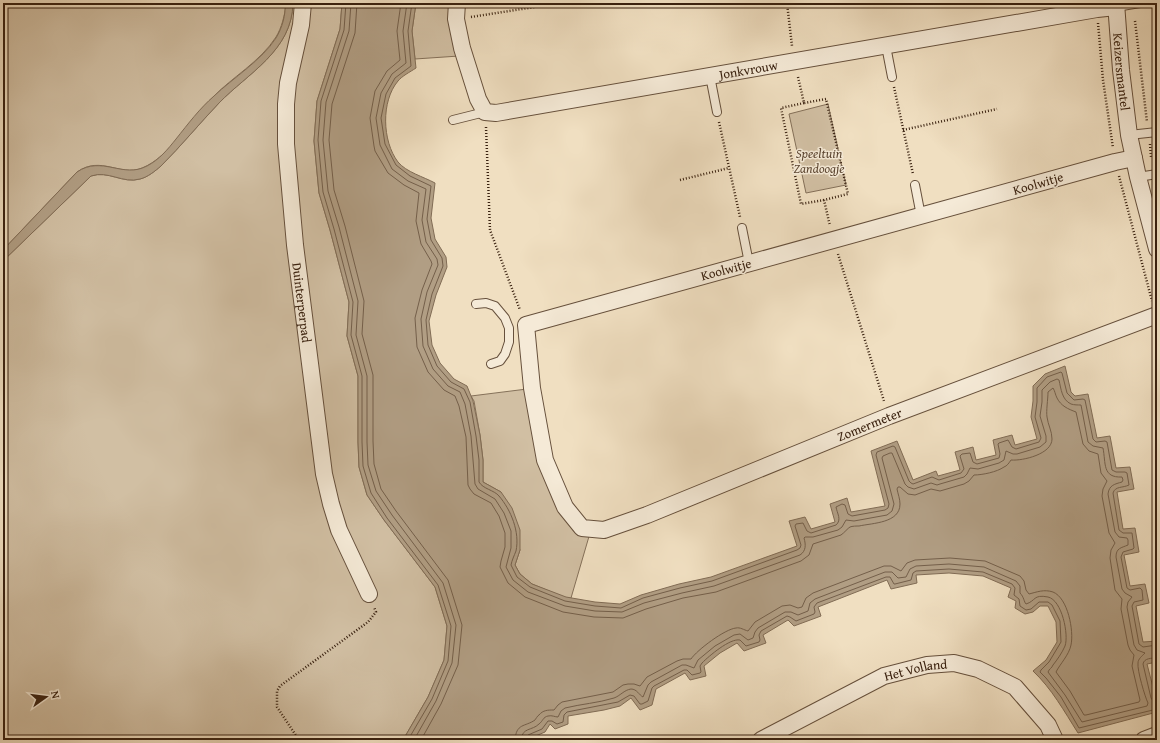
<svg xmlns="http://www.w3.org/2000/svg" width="1160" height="743" font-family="'Gentium Book Plus',serif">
<rect width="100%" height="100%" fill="#f0dfc1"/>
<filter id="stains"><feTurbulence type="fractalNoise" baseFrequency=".005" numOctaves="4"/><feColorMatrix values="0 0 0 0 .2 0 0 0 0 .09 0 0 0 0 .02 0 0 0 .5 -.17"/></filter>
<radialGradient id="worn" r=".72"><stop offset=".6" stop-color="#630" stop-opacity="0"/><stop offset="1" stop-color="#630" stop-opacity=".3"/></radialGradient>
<!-- green -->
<path fill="#d1bfa3" stroke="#847059" d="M3,3H285L286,6C284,17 282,27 276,37C260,62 232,77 212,98C190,119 170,157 142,168C120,177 101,155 77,172L3,250Z
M293,3H300L297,24L284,82L282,104V144L286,192L291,246L320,474C328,508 338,540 354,571C358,579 361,588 366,595L371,591L343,529L334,503L327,473L299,245L290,143V105L292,84L304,25L307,3H342L340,29L317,101L314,141L319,193L330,230L349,302L347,336L358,376V442L359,467L367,495L384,520L435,587L447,626L444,660L428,697L403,740H3V261L91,176C108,170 123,184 140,179C148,177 155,171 161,166C181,146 199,124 219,103C248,73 292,51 293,3Z
M416,3H450L459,56L415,59L412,31Z
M828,104L846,185L806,193L789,114Z
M527,389L537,450L590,533L571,598H566L532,584L520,574L515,565L520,550L501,492L483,482V460L480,435L474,401L471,396Z"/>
<!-- water -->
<path fill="#b19e84" stroke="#816c55" d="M285,3H293C292,51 248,73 219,103C199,124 181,146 161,166C155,171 148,177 140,179C123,184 108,170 91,176L3,261V250L77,172C102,155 123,179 147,166C159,160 168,149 176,139C188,124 200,108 214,96C233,78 262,60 276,38C282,28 286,15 285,3Z
M342,3H416L412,31L416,68C410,72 402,76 398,81C381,101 382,141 398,162C406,172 424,177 435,183L431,218L435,239L446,257L447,267L436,295L429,321L432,345L440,363L454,379L467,386L473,401L480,435L483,460V482L501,492L512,508L520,530V550L515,565L520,574L532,584L566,597L595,602L620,604L641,595L679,584L711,577L797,546L789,521L805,517L811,529L835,522L830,504L847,498L851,512L885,506L871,451L897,441L913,480L936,471L938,476L960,470L955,452L973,447L976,460L996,455L993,440L1012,435L1015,445L1037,439L1031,417L1033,401V386L1045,374L1065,366L1071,392L1075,396L1088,394L1097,438L1110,436L1116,468L1130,467L1134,489L1117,492L1123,529L1135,528L1139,552L1124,555L1130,586L1145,584L1149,603L1136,606L1143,642L1157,641V662L1147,664L1157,703V712L1078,733C1064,711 1052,689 1033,671L1046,660L1057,642L1056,622L1048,606H1040L1033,612L1025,614L1015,608L1016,601L1008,597L1011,588L983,576L949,573L916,575L917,583L891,589L887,580L818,607L821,616L794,626L788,620L763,635L766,643L744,651L737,643L720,653L704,666L706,676L690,680L685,673L656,689L652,705L640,710L631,698L620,706L604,710L568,716V724L555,729L550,724L545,732L531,738L529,740H403L428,697L444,660L447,626L435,587L384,520L367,495L359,467L358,442V376L347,336L349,302L330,230L319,193L314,141L317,101L340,29Z"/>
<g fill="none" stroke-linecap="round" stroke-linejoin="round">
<!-- shore -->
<path stroke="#745f4a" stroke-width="1" d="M346,3L344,30L321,101L318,140L323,192L334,229L353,302L351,335L362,376V442L363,466L371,493L387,518L438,585L451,626L448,661L432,699L408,740
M351,3L349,31L326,102L323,140L328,191L339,227L358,301L356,335L367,376V442L368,465L376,491L392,515L443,583L456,625L452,663L436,701L414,740
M357,3L355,33L332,104L329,140L334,190L345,226L364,301L362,334L373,375V441L374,464L381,489L396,511L448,580L462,625L458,665L441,704L421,740
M401,3L397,31L400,60L387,71L375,91L370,118L374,146L375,151L388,173L404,185L419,193L416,221L421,244L431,261L432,264L422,290L415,318L417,347L428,372L444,390L455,396L459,406L466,437L468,485L470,489L474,494L491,503L499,516L505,533V547L501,561L500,567L508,583L525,597L563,612L594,617L623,618L646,609L683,598L716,592L801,561L809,555L813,544L841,535C844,533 848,528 850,527C852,526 857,526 859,526C873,523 900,523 900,504C900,499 898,494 897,489L898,487H900L908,494L915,495L931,489L940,491L964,484L969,481L974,475C982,475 997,472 1004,467C1007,466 1009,463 1011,460C1023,461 1052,454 1052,439C1052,431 1048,425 1047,417C1046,411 1048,399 1048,392L1053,388C1055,391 1055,394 1057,398C1061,406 1068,409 1076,412L1083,444L1089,451L1098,454L1101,473L1107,481L1103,489L1102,496L1109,533L1115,543L1111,550L1110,558L1115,590L1122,599L1121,609L1128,645L1130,650L1134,655L1132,666L1140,700L1139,702L1086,715H1084L1070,691L1056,672C1060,664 1069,655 1071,645C1074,631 1068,598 1053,592C1044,589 1037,592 1029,594L1026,590L1024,581L1020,576L985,561L950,558L915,560L907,563L901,571L891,566H884L813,593L806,598L802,607L798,608L790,605L782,606L755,622L748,631C744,630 740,627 736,628C725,629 697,650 691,659H683L677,661L647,677L640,686L634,684H628L623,685L613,692L562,702L558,705L554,710C548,710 543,710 539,715C538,715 535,720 535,720C525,727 516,723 515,740
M407,3L403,31L406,63L392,74L381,93L376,118L380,145L392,169L408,181L426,189L422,220L426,242L437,259L438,265L427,292L421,319L423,346L433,369L448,386L460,392L465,404L471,436L475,484L478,489L495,499L504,513L511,531V548L506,567L513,580L528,592L565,606L595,611L622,612L644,603L682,593L714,586L800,555C806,551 806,545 804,538L805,537H813L838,530L842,527L846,520L854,521L887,515L892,511L894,504L882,458L883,456L890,453H892L905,484L908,487L914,489L931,483L937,485L940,484L964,477L967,474L970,468L978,469L999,463L1004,460L1006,451L1013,454H1017L1040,447L1046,442V436L1040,416L1042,402V390L1050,382L1057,379L1059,380C1061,389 1062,400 1071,404C1074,405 1078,405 1081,405L1088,442L1093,446L1103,448C1106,463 1102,478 1122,477L1123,480L1122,482C1115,484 1109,485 1108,494L1115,532L1119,537L1127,538L1128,540V545C1121,548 1116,548 1116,557L1122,589L1125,593L1132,597L1128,602L1127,607L1134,645L1137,650L1145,653C1142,656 1138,659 1138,663C1137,670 1145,697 1148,703L1147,706L1082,722L1065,695L1048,672C1049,669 1052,668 1053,665C1057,660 1062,653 1065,646C1069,635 1062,600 1048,597C1033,594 1036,601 1026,604C1024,602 1024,597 1020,593V586L1016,581L984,567L949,564L916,566L910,569L906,577L898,578L892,572H885L815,599L810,603L808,611L798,615L791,612H785L758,628L755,632L753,638L748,640L740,634L734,635L715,646L698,660L694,668L686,665H682L651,682L648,685L643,697C639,695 637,689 631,689C624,690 620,696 614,698C598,703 581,704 565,708L561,711L558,717C555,717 552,715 548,716C543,717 543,721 539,724C532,731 522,727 521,740
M412,3L408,31L411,66L395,78L386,94L381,118L385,144L396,165L410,176L431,186L427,219L431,240L442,258L443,266L432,294L426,320L428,345L437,366L451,382L464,389L470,402L476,436L479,460V482C483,489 494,490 499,496C511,510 520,532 516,551C514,556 512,560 511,565L517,577L530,587L565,601L595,606L621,608L643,598L680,588L712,581L797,550L800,548L801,545L795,526L796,524L803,523L807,531L811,533L836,525C842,520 837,513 836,507L842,504L845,505L848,514L852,516L885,510L888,508L889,504L876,455L877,452L893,446L895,447L909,481L911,483L913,484L932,477L939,480L961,473L964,469L960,456L962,454L970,453L973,462L977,464L999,458L1000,454L998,444L999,443L1008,440L1012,447L1016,449L1039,442L1041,438L1035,417L1037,402V388L1047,377L1061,372L1062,373L1067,393L1074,400L1083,399L1085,400L1093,439L1096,442L1105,441L1107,442L1112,470L1116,472H1125L1127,473L1129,485C1123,488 1115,486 1113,493L1119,530L1123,533H1132L1134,548L1133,549L1123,552L1121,557L1127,588L1130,590L1140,588L1142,590L1143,600L1134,602L1132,606L1139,644L1143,647L1157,645
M1157,658C1152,658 1144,658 1143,664L1151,698L1153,701L1157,702
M526,740L528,735L542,729L548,721H552L557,724L563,722L564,715L567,712L618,702L630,695L634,696L640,704H642L648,701L652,688L654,686L684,670H687L692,675L700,673L701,672L700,666L702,663C709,656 730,638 740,640L746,646L759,642L760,640L759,635L761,631L787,616L790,617L796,621L814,614L815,612L814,607L817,603L886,577H890L894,584H895L911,580L913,573L916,571L949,569L983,572L1012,584L1015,588L1014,595L1019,599L1020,606L1026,610L1031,609L1039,602H1048L1052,605L1060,621L1061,642L1049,662L1041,670L1040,672L1046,678L1061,697L1079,728L1157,709"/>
<defs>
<path id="lane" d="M1116,7L1140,3
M886,46L892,77
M710,76L717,112
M453,120L485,112
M1129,135L1157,132
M1138,177L1157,174
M915,185L921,216
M742,228L749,263
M476,304L486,303L495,306L505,318L509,328V342L505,354L500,361L491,364"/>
<g id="street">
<path id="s1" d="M303,3L301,25L288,83L286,104V144L295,245L324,474L331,504L339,530L369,594"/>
<path id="s2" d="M457,3L456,19L462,48L478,99L485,112L496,113L1097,9L1116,7"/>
<path id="s3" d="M1116,3L1121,70L1129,135L1138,177L1157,249"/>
<path id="s4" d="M1134,158L1115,162L526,325L532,388L545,460L565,507L582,528L604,530L647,515L889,416L1157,315"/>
<path id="s5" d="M761,740L884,676L927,665L954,663L978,669L1015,687L1048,725L1055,740"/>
<path d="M1144,740L1157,735"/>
</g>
</defs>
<!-- lane casing -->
<use href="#lane" stroke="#66503c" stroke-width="10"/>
<!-- street casing -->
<use href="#street" stroke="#66503c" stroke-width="18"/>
<!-- path -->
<path stroke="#38200f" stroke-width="2.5" stroke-dasharray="1 2" stroke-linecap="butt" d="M787,3L792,46
M471,17L560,3
M1135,21L1147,122
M1098,23L1103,80L1113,148
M798,77L804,103L826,99L848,194L824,200L830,226
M894,87L913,174
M804,103L781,108L801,204L824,200
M719,122L740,217
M486,127L490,230L520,310
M903,130L997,109
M1150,144L1151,157
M1119,176L1152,301
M680,180L729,168
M838,254L884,401
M299,740L277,707V691L280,686L368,622L376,612L374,607"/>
<!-- lane -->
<use href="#lane" stroke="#f5ead7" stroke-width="8"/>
<!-- street -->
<use href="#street" stroke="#f5ead7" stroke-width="16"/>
</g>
<g text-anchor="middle" stroke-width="3" stroke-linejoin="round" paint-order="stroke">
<!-- street labels -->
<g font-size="13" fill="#38200f" stroke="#f5ead7">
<text dy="5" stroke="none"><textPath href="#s2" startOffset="381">Jonkvrouw</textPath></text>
<text dy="5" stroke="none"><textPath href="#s3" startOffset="69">Keizersmantel</textPath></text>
<text transform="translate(1038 183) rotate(-16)" y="5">Koolwitje</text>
<text transform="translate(726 269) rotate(-15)" y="5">Koolwitje</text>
<text dy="5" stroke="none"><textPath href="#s1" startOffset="302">Duinterperpad</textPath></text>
<text dy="5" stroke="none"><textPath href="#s4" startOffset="1153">Zomermeter</textPath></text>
<text dy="5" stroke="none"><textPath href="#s5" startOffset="171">Het Volland</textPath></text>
</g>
<!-- park labels -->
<g font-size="13" font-style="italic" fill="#5e4834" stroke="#f5ead7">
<text x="819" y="158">Speeltuin<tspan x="819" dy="15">Zandoogje</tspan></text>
</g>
</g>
<!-- margin -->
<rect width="1160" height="743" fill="none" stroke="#f0dfc1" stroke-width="16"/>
<rect x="4" y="4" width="1152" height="735" fill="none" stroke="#38200f" stroke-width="2"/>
<rect x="8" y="8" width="1144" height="727" fill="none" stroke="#38200f"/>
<!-- north arrow -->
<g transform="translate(46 697) rotate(76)" stroke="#f5ead7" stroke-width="3" paint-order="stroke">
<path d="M0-3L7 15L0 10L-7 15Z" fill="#38200f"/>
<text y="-6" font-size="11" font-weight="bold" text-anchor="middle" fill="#38200f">N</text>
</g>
<rect width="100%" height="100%" filter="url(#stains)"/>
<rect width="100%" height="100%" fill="url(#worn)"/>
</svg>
